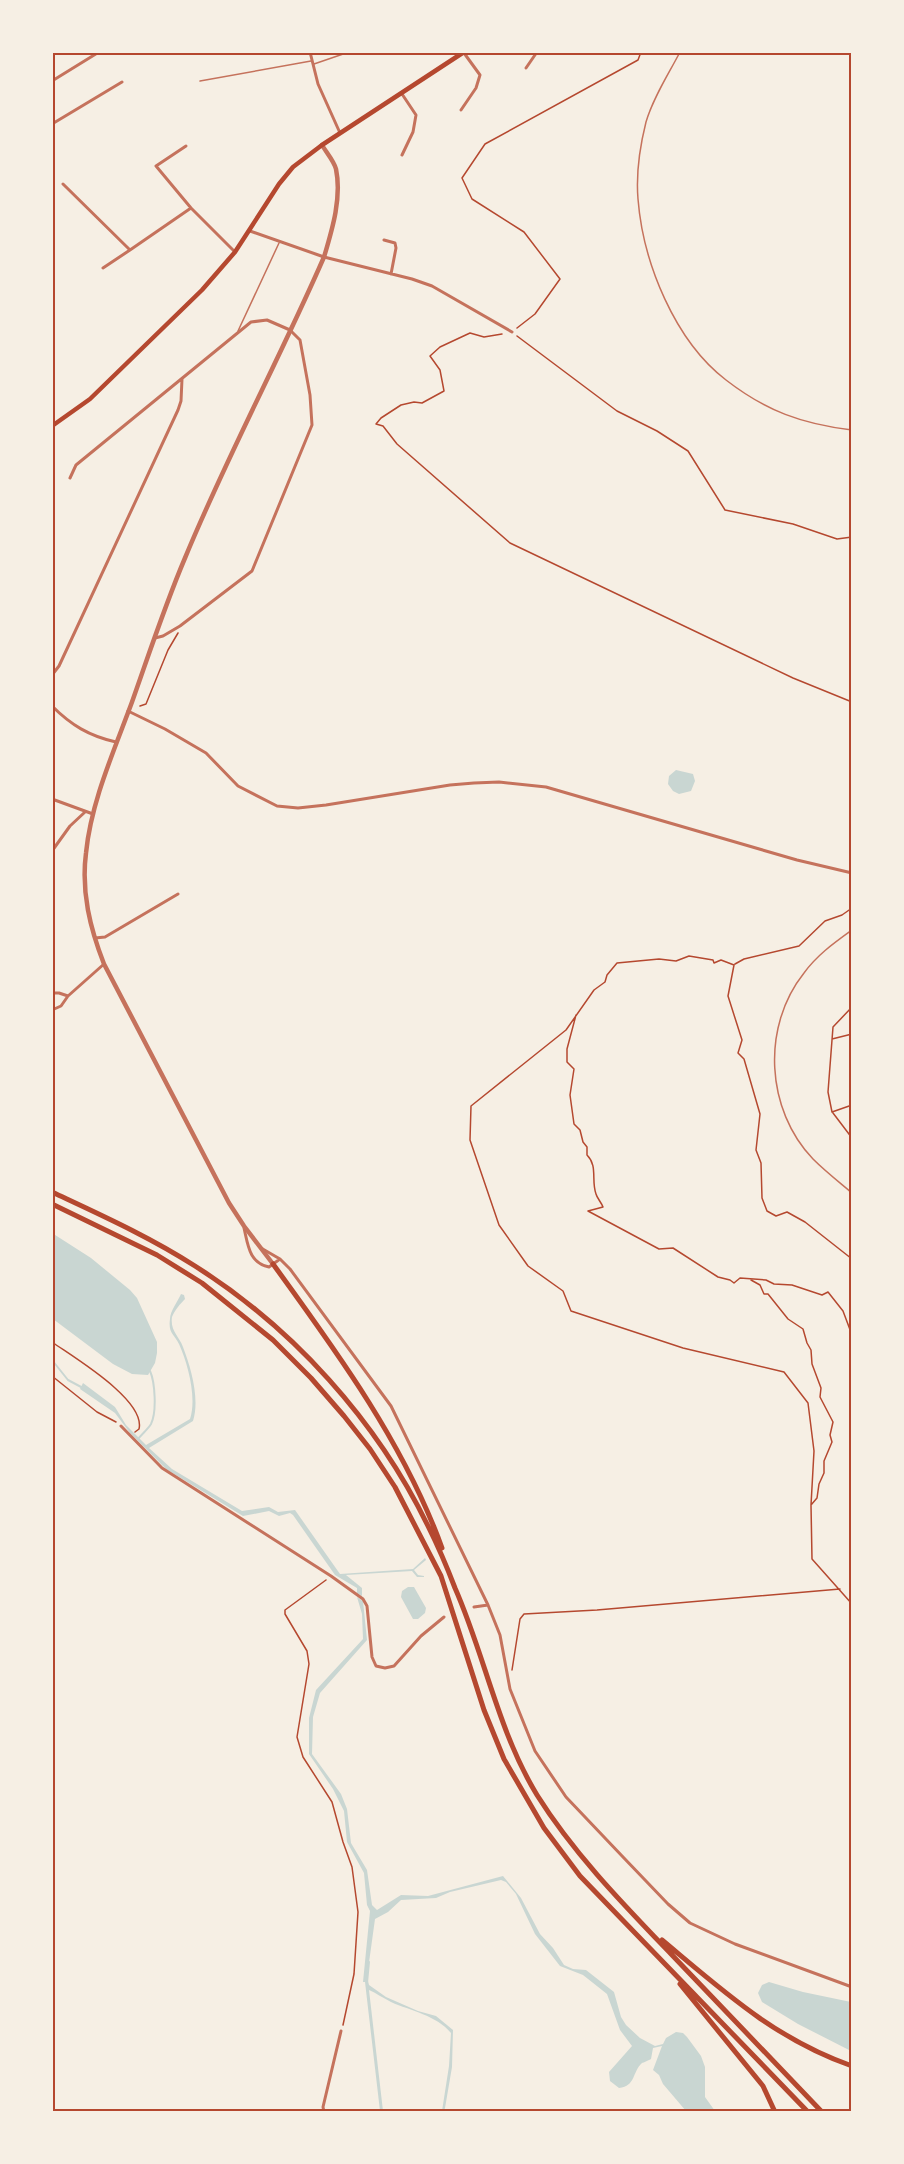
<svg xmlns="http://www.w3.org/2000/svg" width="904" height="2164" font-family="'Fira Sans Condensed',sans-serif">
<rect width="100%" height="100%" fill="#f6efe4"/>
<!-- water -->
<path fill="#c9d6d2" d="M676,770L693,774L695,781L691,791L679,794L673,791L668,784L669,776Z
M52,1233L91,1258L130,1290L137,1298L157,1342V1353L155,1363L148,1375L132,1374L113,1364L53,1319Z
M181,1294L184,1295L185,1299C181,1303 174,1311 172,1317C170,1331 179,1336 183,1347C191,1368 200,1399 193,1421L149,1448L172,1469L242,1511L269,1507L278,1512L295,1510L340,1574L413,1569L425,1558L426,1560L414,1570L418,1575L424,1576V1577H417L412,1571L346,1575L362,1588V1596L357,1593V1588L335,1575L293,1515L290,1513L279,1516L269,1511L243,1516L166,1469L130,1433L115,1413L80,1389L83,1383L115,1407L126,1425L146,1445L190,1419C197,1398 188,1364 179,1344C174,1334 168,1333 170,1319C170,1311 178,1301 181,1294Z
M408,1587H414L426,1608L425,1613L418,1619H413L401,1597L402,1591Z
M357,1597L363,1601L367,1640L320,1693L313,1717L312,1754L341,1794L347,1809L351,1843L367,1870L372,1905L377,1910L401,1895L428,1896L503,1876L521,1898L540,1934L553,1948L564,1965L573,1969L586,1970L614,1992L621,2017L626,2025L640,2038L655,2046L663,2044L666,2038L676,2032L683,2033L687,2037L701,2056L705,2067V2097L715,2111H686L663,2084L659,2075L653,2070L662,2046L653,2048L651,2059C651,2059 643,2063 642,2063C632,2072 636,2086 619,2088L610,2081L609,2072L632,2046L620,2030L607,1994L583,1975L560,1966L535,1934L516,1894L506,1882L501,1880L450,1892L436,1898L401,1900L388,1912L375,1919L367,1977L369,1985L386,1997L418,2011L436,2016L453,2030L452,2067L445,2108L444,2111H442L449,2066L451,2033C436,2015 411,2011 391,2002C383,1998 376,1993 369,1990L383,2111H380L365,1982H363L370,1911L367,1905L364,1873L347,1842L344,1811L333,1789L309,1754V1718L316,1690L363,1639L362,1614Z
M769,1982L803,1992L851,2002V2051L798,2024L762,2002L758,1993L762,1985Z"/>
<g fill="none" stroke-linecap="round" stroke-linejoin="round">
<!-- stream -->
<path stroke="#c9d6d2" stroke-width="2" d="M52,1360L68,1380L83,1388
M138,1439C142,1434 148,1429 151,1424C157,1412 155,1382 150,1371
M367,1983L369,1962"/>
<!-- path -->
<path stroke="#b5482f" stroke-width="1.5" d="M517,328L535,314L560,279L524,232L472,199L462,178L485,144L638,60L641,52
M502,334L484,337L470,333L440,347L430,356L440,370L444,391L422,403L414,402L401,405L381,418L376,424L383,426L397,444L510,543L793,678L852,702
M517,336L617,411L657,431L688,451L725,510L793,524L837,539L852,537
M140,706L146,704L168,650L178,633
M735,964L744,959L799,946L825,921L842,915L852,908
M734,965L721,960L714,963L713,960L689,956L676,961L659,959L617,963L607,975L605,982L594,990L566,1030L471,1106L470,1140L499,1225L528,1266L563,1291L571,1311L683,1348L784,1372L808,1403L814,1451L811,1505
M734,965L728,996L742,1040L738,1053L744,1059L760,1114L756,1150L761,1163L762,1198L767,1211L776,1216L787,1212L805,1222L852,1259
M852,1007L833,1027L828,1092L832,1112L852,1105
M576,1015L567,1049V1062L574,1069L570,1095L574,1124L580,1130L583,1142L587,1147V1155C598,1166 591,1180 596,1194C597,1198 601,1202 603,1207L588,1211L659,1249L673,1248L718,1277L730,1280L734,1283L740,1278L766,1280L774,1284L792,1285L822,1295L828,1292L843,1311L852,1335
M832,1039L852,1034
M833,1113L852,1138
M751,1280L760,1285L764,1294H768L788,1319L803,1329L807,1343L811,1350L812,1364L821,1388L820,1397L833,1422L830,1435L832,1442L824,1461V1473L819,1484L817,1498L811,1505L812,1559L852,1604
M52,1342C73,1357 146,1400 139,1429L135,1432
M52,1376L97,1412L116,1422
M326,1580L285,1610V1614L307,1651L309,1664L297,1737L303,1757L332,1802L343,1842L352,1867L358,1912L354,1974L343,2025
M512,1670L520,1619L524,1614L597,1610L840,1589"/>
<!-- service -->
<path stroke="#c5725c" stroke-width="1.5" d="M680,52C668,75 653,98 646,122C640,146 636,175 638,199C643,263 675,341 726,380C766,411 802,424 852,430
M314,64L349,52
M200,81L311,61
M238,331L279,243
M852,930C834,943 817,955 804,973C761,1027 766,1110 813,1159C825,1171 839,1182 852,1193"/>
<!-- minor -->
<path stroke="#c5725c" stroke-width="3" d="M310,52L318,84L340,133
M99,53L113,52
M526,68L537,52
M52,81L99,52
M461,110L476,88L480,75L464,53
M52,124L122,82
M186,146L156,166L191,208
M402,155L413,132L416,115L402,94
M63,184L130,250L191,208L235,252
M250,231L324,257L412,279L432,286L512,332
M384,240L395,243L396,248L391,274
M103,268L130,250
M70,478L76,465L251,322L267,320L290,330L300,340L310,395L312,425L252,571L180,626L163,636L155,638
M52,675L59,666L178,410L181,401L182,379
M52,706C71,725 89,736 116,742
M128,711L165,729L206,753L238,786L277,806L298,808L326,805L450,785L474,783L499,782L546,787L797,860L852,873
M52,799L93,814
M52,851L70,826L85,812
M95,938L105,937L178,894
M52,993H59L68,996
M52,1010L61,1006L68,996L104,964
M244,1228C248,1245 249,1263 269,1267L280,1259
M261,1248L280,1259L290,1269L391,1406L488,1605L500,1635L510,1689L535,1751L566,1797L623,1857L668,1904L690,1923L735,1944L852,1987
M121,1426L162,1468L331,1576L363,1599L367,1606L372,1657L376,1666L385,1668L394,1666L421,1636L444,1617
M474,1607L488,1605
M324,2112L323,2107L341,2031"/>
<!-- tertiary -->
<path stroke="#c5725c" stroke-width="4.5" d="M273,1264L244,1226L229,1203L104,964C90,928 81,892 86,853C91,802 114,751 132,702C149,654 165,605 185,558C227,456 280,358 324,257C332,230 342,198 336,169C334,161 326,152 322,145"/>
<!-- secondary -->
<path stroke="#b5482f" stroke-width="4.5" d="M52,426L90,399L202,290L235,252L279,184L293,167L322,145L464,52"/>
<!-- trunk -->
<path stroke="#b5482f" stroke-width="5" d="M52,1192C101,1215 150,1237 195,1266C293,1328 377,1421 428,1526C438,1546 447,1567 455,1588C485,1656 498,1731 537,1795C574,1854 624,1905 672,1955C722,2007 772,2059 822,2112
M52,1204L157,1255L202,1283L273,1340L311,1378L344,1416L370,1449L395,1487L441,1576L484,1710L504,1759L544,1828L580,1876L808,2112
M273,1264C337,1352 405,1445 442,1548
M662,1940C723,1991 775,2039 852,2066
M680,1984L763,2086L775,2112"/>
</g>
<!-- border -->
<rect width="904" height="2164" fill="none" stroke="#f6efe4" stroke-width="108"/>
<rect x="54" y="54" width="796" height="2056" fill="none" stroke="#b5482f" stroke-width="2"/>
</svg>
